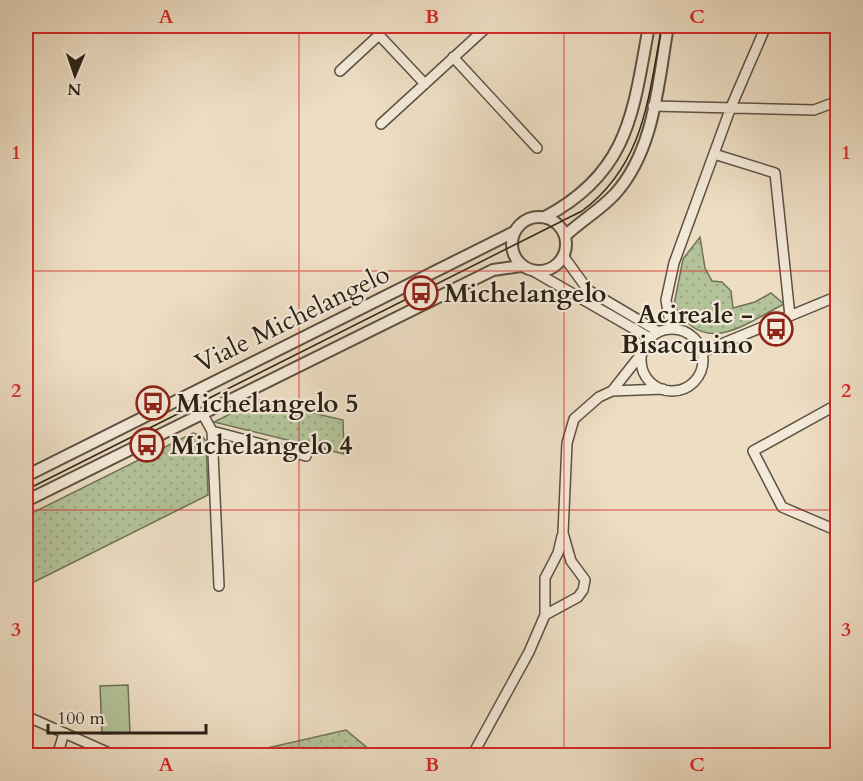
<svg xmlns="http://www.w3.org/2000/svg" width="863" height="781" font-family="Cardo,serif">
<defs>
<pattern id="grass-dots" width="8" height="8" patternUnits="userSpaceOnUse" patternTransform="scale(1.5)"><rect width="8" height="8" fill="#b3c298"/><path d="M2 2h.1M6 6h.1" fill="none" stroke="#9aa682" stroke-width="1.8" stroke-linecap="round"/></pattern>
</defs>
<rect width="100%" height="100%" fill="#edddc3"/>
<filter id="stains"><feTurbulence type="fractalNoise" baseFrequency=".00333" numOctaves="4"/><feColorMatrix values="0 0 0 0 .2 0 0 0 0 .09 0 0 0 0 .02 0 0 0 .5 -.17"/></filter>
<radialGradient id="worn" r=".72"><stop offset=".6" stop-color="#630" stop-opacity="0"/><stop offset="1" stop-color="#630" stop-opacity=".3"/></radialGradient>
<!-- grass -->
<path fill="url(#grass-dots)" stroke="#6f7258" stroke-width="1.5" d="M700,237L705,268L712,281L722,282L731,291L733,308L755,302L771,293L784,304C743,325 704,358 674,305L683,259Z
M258,400L343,420L344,454L214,422Z
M193,433L202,436L206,441L208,495L26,586V516Z
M346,730L376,755H250V752Z"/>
<!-- garden -->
<path fill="#b3c298" stroke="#6f7258" stroke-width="1.5" d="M128,685L130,733L102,734L100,686Z"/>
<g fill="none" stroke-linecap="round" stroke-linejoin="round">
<defs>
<path id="minor" d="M453,57L537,148
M340,71L379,35L425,84
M653,106L814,110L838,101
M381,124L488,26
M714,154L775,173L790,316
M564,257L588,290L659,332
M535,272L650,338
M671,329L666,300L674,263L731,107L766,26
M641 360a31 31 0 1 1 62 0a31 31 0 1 1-62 0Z
M702,352L838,296
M612,391L642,353
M838,404L753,451L782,507L838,531
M202,413L212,431L219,586
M212,431L306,456
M545,615V578L558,553L562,536
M26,716L116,756
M57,756L64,733
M472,756L529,652L545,615L578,597L583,590L585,580L571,561L563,533L567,443L574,419L599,397L612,391L663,389"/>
<path id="tertiary" d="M512 244a27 27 0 1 1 54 0a27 27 0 1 1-54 0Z
M545,217C630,172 633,111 649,26
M565,236C581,221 600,210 615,194C655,150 658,82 668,26
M26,476L514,232
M26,501L493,270L521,266"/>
</defs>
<!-- minor casing -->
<use href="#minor" stroke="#5c5142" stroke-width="12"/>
<!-- tertiary casing -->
<use href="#tertiary" stroke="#5c5142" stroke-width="14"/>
<!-- minor -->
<use href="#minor" stroke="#f3e9d8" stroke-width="9"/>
<!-- tertiary -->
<use href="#tertiary" stroke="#f3e9d8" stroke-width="10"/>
<!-- tram -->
<path stroke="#2b2217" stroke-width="1.5" d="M26,490L582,211C645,164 648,97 662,26"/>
</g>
<!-- grid -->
<path fill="none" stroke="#d62828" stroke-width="1.5" stroke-opacity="0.55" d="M299,26V756M564,26V756M26,271H838M26,510H838"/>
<!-- icons -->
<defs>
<symbol id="bus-ring" viewBox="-11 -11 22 22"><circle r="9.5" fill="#f3e9d8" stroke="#8f2418" stroke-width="1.5"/><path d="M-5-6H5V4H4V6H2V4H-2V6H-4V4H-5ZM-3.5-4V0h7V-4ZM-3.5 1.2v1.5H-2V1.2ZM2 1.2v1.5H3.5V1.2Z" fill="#8f2418"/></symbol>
</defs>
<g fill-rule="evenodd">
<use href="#bus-ring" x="402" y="274" width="38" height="38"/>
<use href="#bus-ring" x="757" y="310" width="38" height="38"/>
<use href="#bus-ring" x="134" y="384" width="38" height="38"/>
<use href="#bus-ring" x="128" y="426" width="38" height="38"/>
</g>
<g text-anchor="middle" stroke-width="4.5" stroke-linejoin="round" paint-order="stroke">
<!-- poi labels -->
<g font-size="26" font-weight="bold" fill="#2b2217" stroke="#f3e9d8" text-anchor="start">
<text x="444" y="302">Michelangelo</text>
<text x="753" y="323" text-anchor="end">Acireale -<tspan x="753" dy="30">Bisacquino</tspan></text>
<text x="176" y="412">Michelangelo 5</text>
<text x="170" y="454">Michelangelo 4</text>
</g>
<!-- street labels -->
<g font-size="26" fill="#2b2217" stroke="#f3e9d8">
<text transform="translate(292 318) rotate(-26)" y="9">Viale Michelangelo</text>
</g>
</g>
<!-- margin -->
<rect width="863" height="781" fill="none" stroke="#edddc3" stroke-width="66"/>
<!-- north arrow -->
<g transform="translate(75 75) rotate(182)" stroke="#f3e9d8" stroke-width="4.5" paint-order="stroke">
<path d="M0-4.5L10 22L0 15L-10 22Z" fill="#2b2217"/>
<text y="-9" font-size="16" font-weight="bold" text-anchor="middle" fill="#2b2217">N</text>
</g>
<!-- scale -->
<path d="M48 724v9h158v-9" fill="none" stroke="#2b2217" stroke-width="3"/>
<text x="57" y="724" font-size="18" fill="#2b2217" stroke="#f3e9d8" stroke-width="4.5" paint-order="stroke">100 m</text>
<rect x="33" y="33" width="797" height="715" fill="none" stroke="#d62828" stroke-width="2"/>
<g font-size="20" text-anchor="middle" font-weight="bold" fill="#d62828">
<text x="166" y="23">A</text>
<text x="432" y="23">B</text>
<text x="697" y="23">C</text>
<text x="16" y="159">1</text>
<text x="846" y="159">1</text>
<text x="16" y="397">2</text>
<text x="846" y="397">2</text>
<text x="16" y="636">3</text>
<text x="846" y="636">3</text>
<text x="166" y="771">A</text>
<text x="432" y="771">B</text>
<text x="697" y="771">C</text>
</g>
<rect width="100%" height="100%" filter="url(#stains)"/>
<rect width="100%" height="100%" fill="url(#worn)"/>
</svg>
